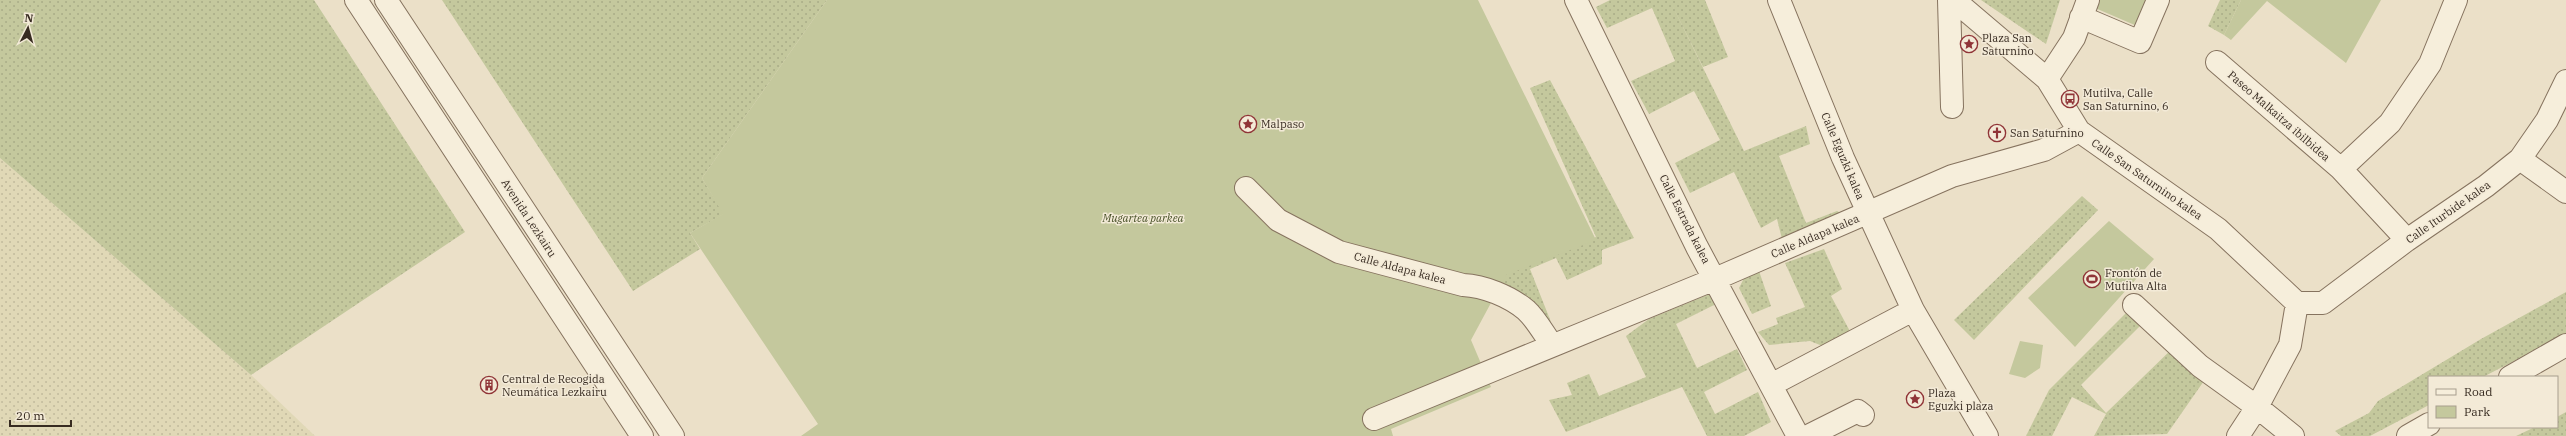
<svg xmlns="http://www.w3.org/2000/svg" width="2566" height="436" font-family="'IBM Plex Serif',serif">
<defs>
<pattern id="farmland-dots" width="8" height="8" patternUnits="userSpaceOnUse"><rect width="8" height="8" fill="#e0d8b6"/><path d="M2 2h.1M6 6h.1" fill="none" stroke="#c1ba9c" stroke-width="1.8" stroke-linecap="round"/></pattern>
<pattern id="grass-dots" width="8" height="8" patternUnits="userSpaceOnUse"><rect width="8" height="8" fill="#c4c89d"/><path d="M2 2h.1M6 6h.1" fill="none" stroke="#a9ac87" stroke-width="1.8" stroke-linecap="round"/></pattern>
</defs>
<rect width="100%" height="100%" fill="#ebe0c8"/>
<!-- farmland -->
<path fill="url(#farmland-dots)" d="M0,158L251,375L315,436H0Z"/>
<!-- grass -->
<path fill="url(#grass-dots)" d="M0,0H314L465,232L251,375L0,158Z
M442,0H827L702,178L724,214L690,233L700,249L633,291Z
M1610,0H1705L1728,57L1703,67L1671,3L1744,151L1806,126L1810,144L1779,156L1806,223L1837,211L1843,214L1782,239L1777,219L1761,228L1734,172L1690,193L1675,163L1720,140L1694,91L1649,114L1631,81L1675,61L1652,8L1607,28L1596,7Z
M1981,0H2060L2046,44Z
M2220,0H2241L2224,35L2208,26Z
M1550,80L1634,238L1602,250V264L1567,280L1556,258L1530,269L1551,322L1485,277L1596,237L1530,88Z
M2082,196L2098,210L1974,340L1954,320Z
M1824,249L1842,289L1831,296L1852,335L1835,351L1810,341L1769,345L1758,332L1778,324L1776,318L1805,307L1785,263Z
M1759,271L1771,306L1752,314L1739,288L1744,278Z
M2566,292V334L2483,377H2429V405L2370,436H2341L2335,431L2369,413L2378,401L2481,339Z
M1712,293L1716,304L1676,324L1697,368L1737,349L1747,370L1704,392L1715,414L1758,392L1771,422L1744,436H1707L1682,387L1566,432L1549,400L1572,395L1567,383L1589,374L1599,396L1646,377L1626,336L1649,319Z
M2134,305L2148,318L2081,385L2106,413L2176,345L2206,378L2167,434L2094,436L2106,414L2072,397L2052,436H2026L2049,390Z
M2566,412V436H2516L2535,427H2557V417Z"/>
<!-- park -->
<path fill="#c4c89d" d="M827,0H1478L1596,240L1506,275L1471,340L1491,387L1391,429L1393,436H801L818,424L690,233L723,214L702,178Z
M2098,0H2148L2137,26L2095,8Z
M2241,0H2381L2346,63L2267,1L2231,40L2224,35Z
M2109,221L2154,259L2075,347L2028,298Z
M2020,341L2043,345L2040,368L2025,378L2009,374Z"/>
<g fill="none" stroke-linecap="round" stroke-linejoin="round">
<defs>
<path id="minor" d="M356,0L642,436
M386,0L673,436
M1576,0L1697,247L1798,436
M1779,0L1843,158L1913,310L1987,436
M1949,0L1952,107
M1954,0L2047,79L2079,131L2218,229L2297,303
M2081,17L2140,42L2158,0
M2217,62L2341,169L2407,240
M2047,79L2074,38L2088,0
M2520,159L2566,192
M2341,169L2390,123L2430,64L2456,0
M1246,188L1278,220L1339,252L1463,285C1484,286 1509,296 1526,310C1536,319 1544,334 1552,345
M2297,303H2323L2407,240L2486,186L2520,159L2547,120L2566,81
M2134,305L2200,366L2257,407L2293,436
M2510,377L2566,345
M1771,385L1913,310
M1374,419L1715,279L1952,176L2044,150L2079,131
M1808,436L1858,411L1863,415
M2238,436L2257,407L2290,345L2297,303
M2408,436L2429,424"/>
</defs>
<!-- minor casing -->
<use href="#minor" stroke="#86735f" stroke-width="24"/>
<!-- minor -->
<use href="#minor" stroke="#f6eedb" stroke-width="22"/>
</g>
<!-- icons -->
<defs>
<symbol id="sight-ring" viewBox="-11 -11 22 22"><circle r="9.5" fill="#f3ead7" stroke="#903437" stroke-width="1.5"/><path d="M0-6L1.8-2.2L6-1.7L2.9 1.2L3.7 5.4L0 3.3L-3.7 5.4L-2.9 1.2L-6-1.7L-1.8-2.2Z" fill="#903437"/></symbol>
<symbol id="bus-ring" viewBox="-11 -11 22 22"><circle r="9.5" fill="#f3ead7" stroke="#903437" stroke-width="1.5"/><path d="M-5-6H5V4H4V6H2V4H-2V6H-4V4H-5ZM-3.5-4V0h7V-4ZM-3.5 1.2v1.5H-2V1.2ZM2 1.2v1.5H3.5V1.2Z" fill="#903437"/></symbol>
<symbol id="church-ring" viewBox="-11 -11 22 22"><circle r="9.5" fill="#f3ead7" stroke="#903437" stroke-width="1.5"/><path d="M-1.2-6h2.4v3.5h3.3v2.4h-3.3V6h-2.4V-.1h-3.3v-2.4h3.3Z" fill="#903437"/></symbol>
<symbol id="stadium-ring" viewBox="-11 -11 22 22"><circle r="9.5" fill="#f3ead7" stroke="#903437" stroke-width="1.5"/><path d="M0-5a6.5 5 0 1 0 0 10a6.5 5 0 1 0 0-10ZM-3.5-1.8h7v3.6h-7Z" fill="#903437"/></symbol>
<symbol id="building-ring" viewBox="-11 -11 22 22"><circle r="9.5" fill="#f3ead7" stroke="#903437" stroke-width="1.5"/><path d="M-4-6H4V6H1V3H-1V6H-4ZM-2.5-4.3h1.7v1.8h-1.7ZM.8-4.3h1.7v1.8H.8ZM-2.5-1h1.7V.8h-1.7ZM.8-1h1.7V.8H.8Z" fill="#903437"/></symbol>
</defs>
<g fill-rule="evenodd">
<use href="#sight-ring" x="1959" y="34" width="20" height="20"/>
<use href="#bus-ring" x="2060" y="89" width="20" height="20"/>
<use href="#sight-ring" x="1238" y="114" width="20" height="20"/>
<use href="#church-ring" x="1987" y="123" width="20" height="20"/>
<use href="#stadium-ring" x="2082" y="269" width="20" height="20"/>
<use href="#building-ring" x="479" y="375" width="20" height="20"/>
<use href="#sight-ring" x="1905" y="389" width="20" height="20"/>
</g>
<g text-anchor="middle" stroke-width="3" stroke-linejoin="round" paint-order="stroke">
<!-- poi labels -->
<g font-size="11" fill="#372b21" stroke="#f3ead7" text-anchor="start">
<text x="1982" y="42">Plaza San<tspan x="1982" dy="13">Saturnino</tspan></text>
<text x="2083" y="97">Mutilva, Calle<tspan x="2083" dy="13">San Saturnino, 6</tspan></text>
<text x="1261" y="128">Malpaso</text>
<text x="2010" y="137">San Saturnino</text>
<text x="2105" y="277">Frontón de<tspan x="2105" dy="13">Mutilva Alta</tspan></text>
<text x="502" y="383">Central de Recogida<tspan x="502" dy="13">Neumática Lezkairu</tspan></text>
<text x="1928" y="397">Plaza<tspan x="1928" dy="13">Eguzki plaza</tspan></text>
</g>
<!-- street labels -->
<g font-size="11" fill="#372b21" stroke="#f3ead7">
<text transform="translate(2279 116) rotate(41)" y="4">Paseo Malkaitza ibilbidea</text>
<text transform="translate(1843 156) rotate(67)" y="4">Calle Eguzki kalea</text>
<text transform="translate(2147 179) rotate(35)" y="4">Calle San Saturnino kalea</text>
<text transform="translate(2448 212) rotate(-35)" y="4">Calle Iturbide kalea</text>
<text transform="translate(529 218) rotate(57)" y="4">Avenida Lezkairu</text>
<text transform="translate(1685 219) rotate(63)" y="4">Calle Estrada kalea</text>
<text transform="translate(1815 236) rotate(-23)" y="4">Calle Aldapa kalea</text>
<text transform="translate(1400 268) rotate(15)" y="4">Calle Aldapa kalea</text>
</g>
<!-- park labels -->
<g font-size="11" font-style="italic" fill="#495229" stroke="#f3ead7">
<text x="1143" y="222">Mugartea parkea</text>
</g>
</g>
<!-- legend -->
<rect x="2428" y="376" width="130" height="52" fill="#f3ead7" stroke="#a89e8e"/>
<rect x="2436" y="389" width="20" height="6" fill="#f6eedb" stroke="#a89e8e"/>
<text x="2464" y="396" font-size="12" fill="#372b21">Road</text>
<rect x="2436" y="406" width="20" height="12" fill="#c4c89d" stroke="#a89e8e"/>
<text x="2464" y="416" font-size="12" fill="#372b21">Park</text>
<!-- north arrow -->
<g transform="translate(28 28) rotate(6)" stroke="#f3ead7" stroke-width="3" paint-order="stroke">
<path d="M0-3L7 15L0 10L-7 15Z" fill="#372b21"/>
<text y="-6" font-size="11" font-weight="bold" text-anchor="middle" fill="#372b21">N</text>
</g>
<!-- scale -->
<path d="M10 420v6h61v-6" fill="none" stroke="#372b21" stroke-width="2"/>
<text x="16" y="420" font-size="12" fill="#372b21" stroke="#f3ead7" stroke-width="3" paint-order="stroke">20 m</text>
</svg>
